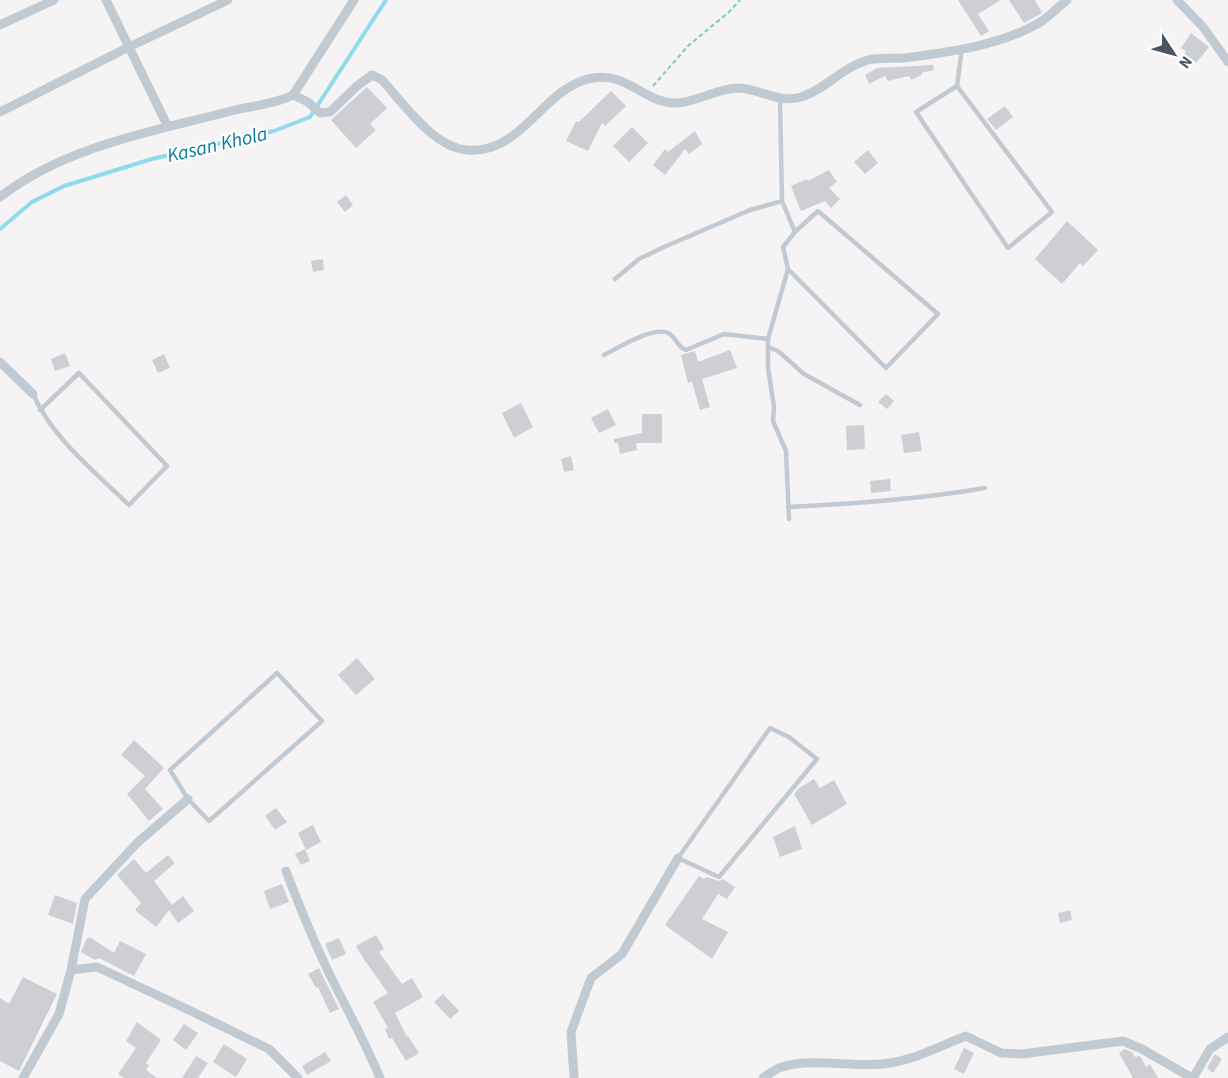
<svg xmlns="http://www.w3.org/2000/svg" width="1228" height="1078" font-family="'Source Sans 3',sans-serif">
<rect width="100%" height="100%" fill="#f5f3f3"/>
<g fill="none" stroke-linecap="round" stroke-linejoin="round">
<!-- stream -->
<path stroke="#90daee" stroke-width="4" d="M0,229L32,202L64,186L152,159L274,131L310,117L386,0"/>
</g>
<!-- building -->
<path fill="#cdcfd5" d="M958,0H1001L978,14L989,31L981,36Z
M1009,0H1035L1042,13L1024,23Z
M1191,33L1209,47L1196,63L1185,57L1186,56L1184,54L1186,51L1181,48Z
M933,65L934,70L921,73L922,75L911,80L909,76L888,81L885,76L869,84L865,75L877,68Z
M367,87L387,108L370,124L376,130L356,148L331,120Z
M611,91L626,106L605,126L602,123L588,151L566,141L576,121L579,122Z
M1005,106L1013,117L996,130L987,119Z
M632,127L648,143L629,162L613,146Z
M695,131L702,144L689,154L685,149L665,175L653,165L665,149L668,152Z
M868,150L878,163L865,174L854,162Z
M829,170L837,182L829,188L840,199L831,208L825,201L801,211L791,186L807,179L808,181Z
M346,195L353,205L345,212L337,202Z
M1067,221L1098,250L1083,266L1080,263L1062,284L1035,259Z
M323,259L324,270L313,272L311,261Z
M730,350L737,368L702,379L710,407L700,410L692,382L688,383L681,355L695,351L698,362Z
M65,353L70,366L55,371L51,359Z
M164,354L170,368L158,373L152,360Z
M886,394L894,401L887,409L878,402Z
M521,403L533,427L514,438L502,413Z
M608,409L616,425L599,433L591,418Z
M642,414H662V443H636L637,450L620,454L618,443H614V439L642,433Z
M864,425L865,449L847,450L846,426Z
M919,432L922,451L904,453L901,435Z
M571,456L574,470L564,472L561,459Z
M890,479L891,491L871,493L870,481Z
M357,658L375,679L356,695L338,675Z
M134,740L164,768L145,789L163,809L149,821L127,794L145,776L121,755Z
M814,779L820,788L834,780L847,804L812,825L794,794L799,788Z
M276,808L287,822L275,830L265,816Z
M313,825L321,842L306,850L298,833Z
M795,826L802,849L780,857L773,837Z
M305,849L310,861L301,865L295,854Z
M168,855L175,863L154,881L172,905L183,896L194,911L178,923L169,910L156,927L135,910L141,903L117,875L134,859L146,873Z
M699,876L704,879L706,877L710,878L719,881L723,879L735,887L727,899L718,894L702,919L728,932L712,959L665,925Z
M282,884L289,902L270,909L264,891Z
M55,895L77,903L73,924L48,915Z
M1070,910L1072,920L1060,923L1058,913Z
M376,935L384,949L379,952L402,984L412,978L423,997L395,1013L407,1037L408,1036L419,1053L406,1061L392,1038L389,1039L385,1029L388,1028L373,1002L388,993L365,961L356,946Z
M87,938H91L114,953L120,941L146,954L134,976L99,958L95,960L81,952Z
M339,938L346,954L332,960L325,944Z
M319,968L339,1009L330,1013L318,987L316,988L308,974Z
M23,977L57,994L19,1071L0,1061V998L9,1004Z
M443,994L459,1011L450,1019L434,1002Z
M137,1022L161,1040L146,1063L149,1065L146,1070L157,1078H124L118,1074L136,1048L126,1041Z
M184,1024L198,1033L186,1050L173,1040Z
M224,1044L247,1059L236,1077L213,1062Z
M964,1048L974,1053L964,1074L954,1069Z
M1125,1049L1132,1052L1135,1057L1140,1056L1146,1067L1150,1064L1158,1078H1133L1119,1053Z
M325,1052L331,1061L307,1075L302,1066Z
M1215,1054L1222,1059L1213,1073L1207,1068Z
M196,1056L208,1063L198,1078H182Z"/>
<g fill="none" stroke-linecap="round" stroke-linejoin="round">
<!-- path -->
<path stroke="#7ad0a6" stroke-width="2" stroke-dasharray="4.5 3" stroke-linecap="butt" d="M653,86L688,46L729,12L740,0"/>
<!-- service -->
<path stroke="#c1cad2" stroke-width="4.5" d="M957,86L916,112L1008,248L1052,212L957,86L962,48
M780,99L782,201L795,232L783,247L788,269L768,339V368L774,407L773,421L786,451L789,519
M788,269L886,368L938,314L818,211L795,232
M615,279L639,259L664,247L750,210L782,201
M768,347L778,351L804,374L860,405
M604,355C618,348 656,324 670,334C677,339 677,347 686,350L724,334L768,339
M33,394C53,439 94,471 129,505L167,466L79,373L40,410
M788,507C854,504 920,499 985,488
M277,673L322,721L209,821L188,799L170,770Z
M770,728L789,737L817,759L719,877L678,858Z"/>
<!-- minor -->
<path stroke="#c1cad2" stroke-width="9" d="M106,0L168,127
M1177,0L1203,27L1228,62
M0,25L54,0
M293,95L308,102L320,113L330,112L357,86L372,75L382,80C404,104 433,147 467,150C523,155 543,86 593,78C629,72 644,104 677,103C698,102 717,88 739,88C760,89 779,104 801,97C825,90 842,67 868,60C879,57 892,59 904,58C949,52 999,46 1039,23C1049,17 1058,7 1067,0
M0,112L129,47L228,0
M0,197C64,147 150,132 227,112C248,106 273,105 293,95L354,0
M0,362L33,394
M286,871C302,913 319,955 340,995C354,1022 368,1049 380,1078
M71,970L97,967L191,1011L269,1049L298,1078
M23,1078L59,1014L71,970L85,899L137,843L188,799
M574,1078L571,1032L591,978L622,954L678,858
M763,1078C768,1075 774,1070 779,1068C809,1057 850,1067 882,1064C914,1061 937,1047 966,1036L1001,1053L1022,1054L1123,1041L1142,1049L1192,1078
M1193,1078L1210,1049L1228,1037"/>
</g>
<g text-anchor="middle" stroke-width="4.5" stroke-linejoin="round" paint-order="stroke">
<!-- water labels -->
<g font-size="20" font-style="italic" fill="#0c7c9b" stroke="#fff">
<text transform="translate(217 144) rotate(-13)" y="7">Kasan Khola</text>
</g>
</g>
<!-- north arrow -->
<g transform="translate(1174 54) rotate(126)" stroke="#ffffff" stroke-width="4.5" paint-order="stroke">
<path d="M0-4.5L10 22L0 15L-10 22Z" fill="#4a5661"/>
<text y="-9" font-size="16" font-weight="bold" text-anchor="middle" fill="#4a5661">N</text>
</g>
</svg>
